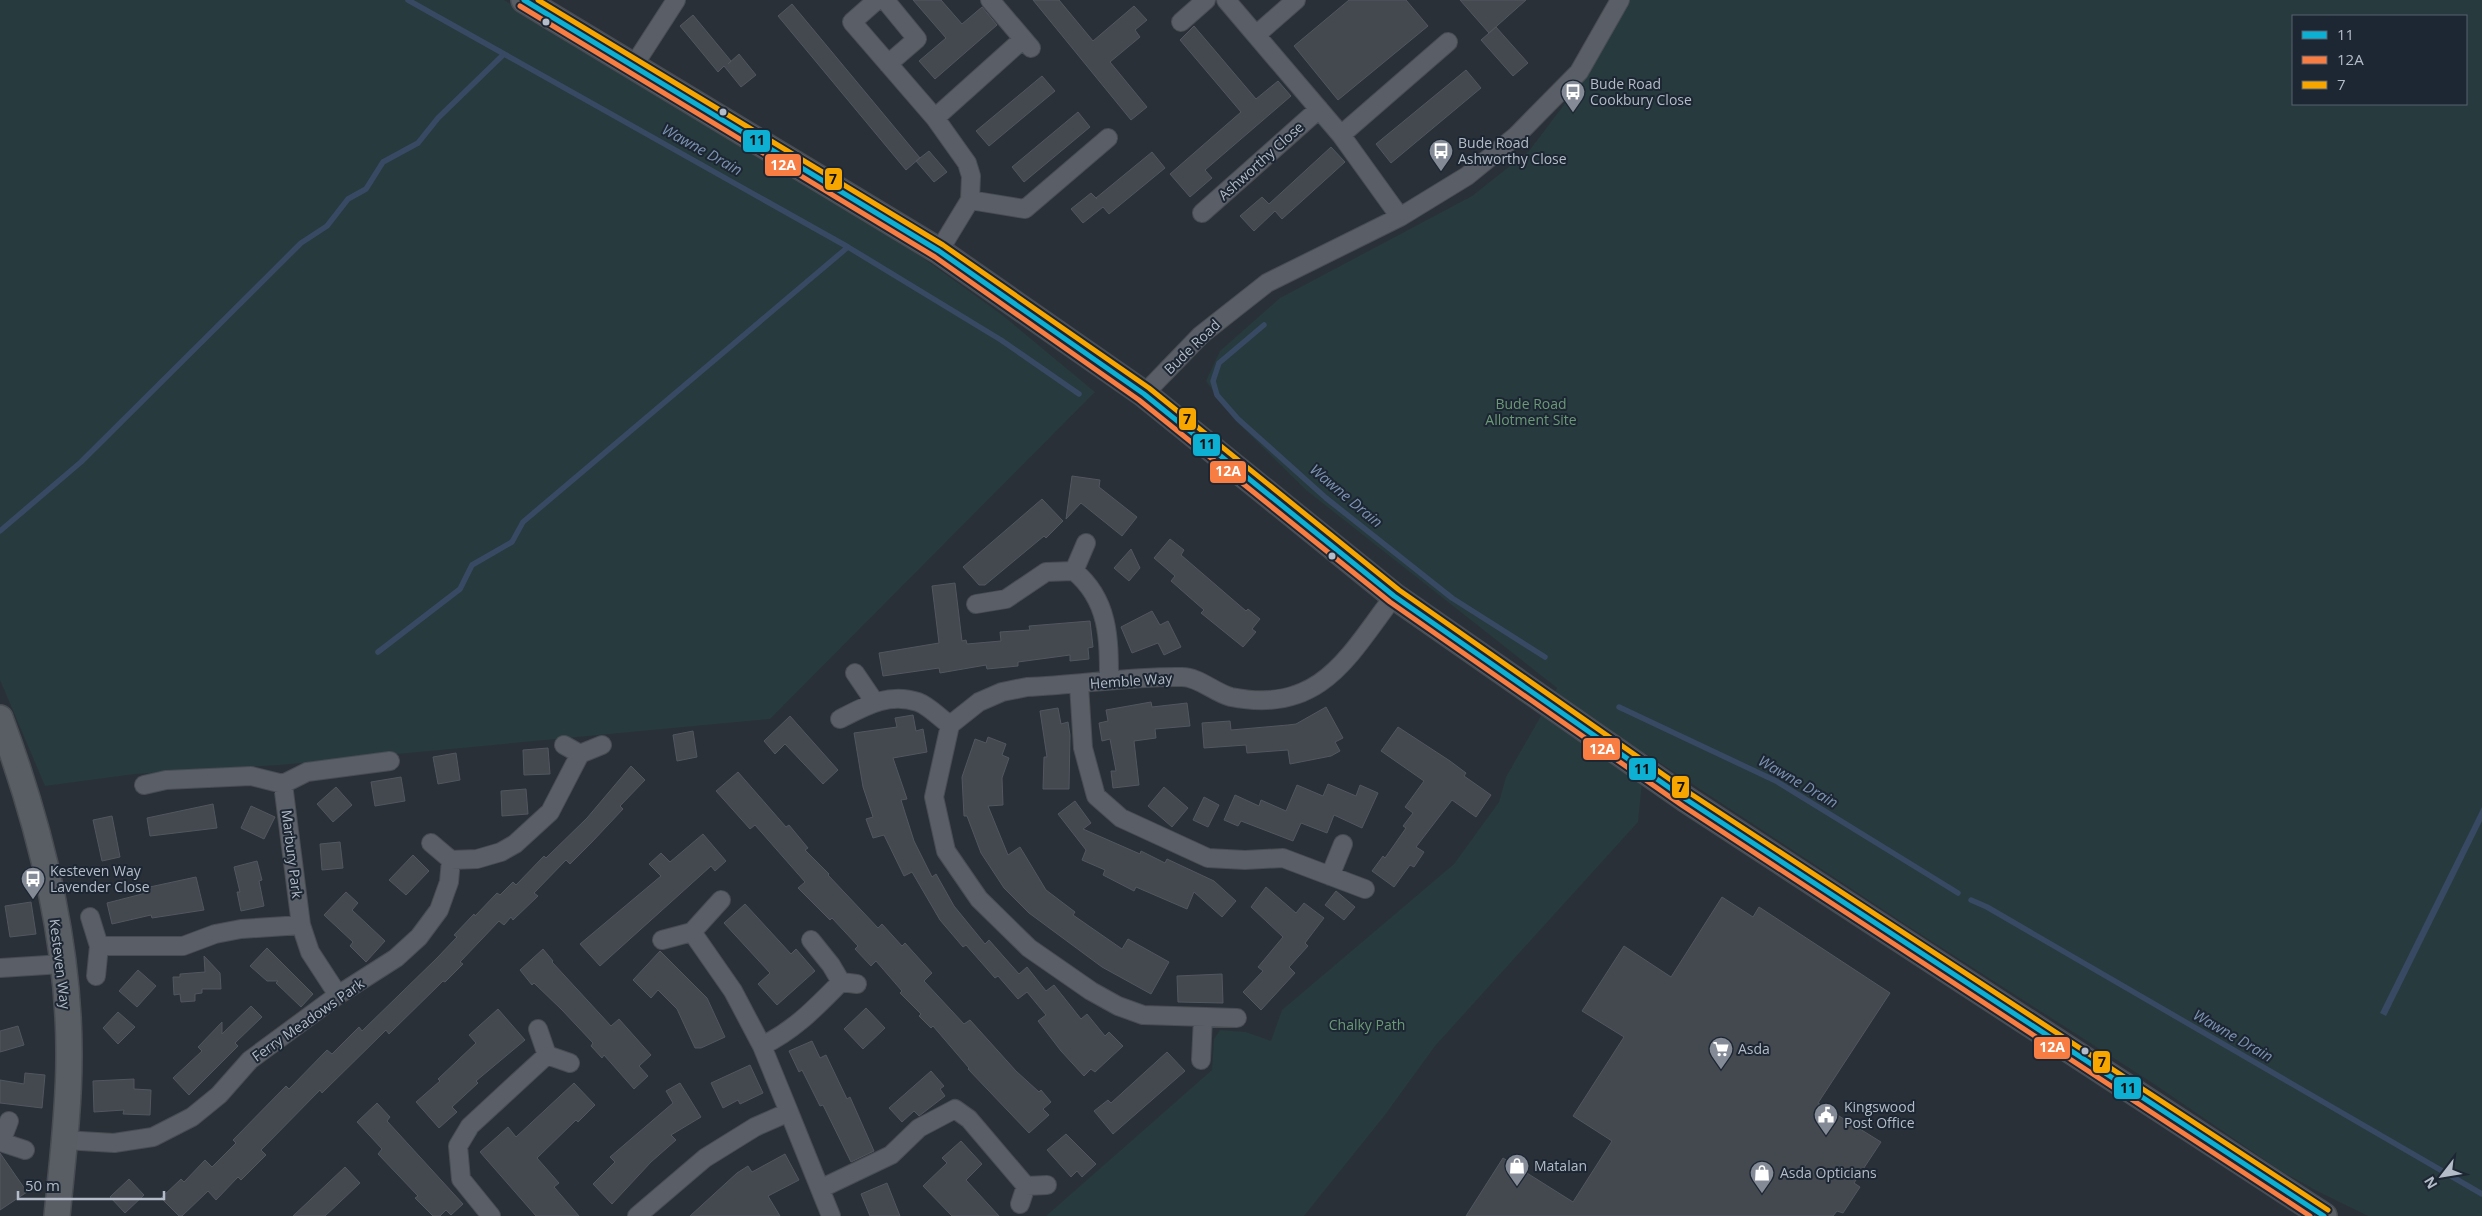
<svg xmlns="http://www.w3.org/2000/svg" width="2482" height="1216" font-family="'Open Sans',sans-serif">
<rect width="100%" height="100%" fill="#2a3038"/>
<!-- green -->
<path fill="#273a3e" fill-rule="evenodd" d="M0,0H504L859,212L1001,314L1095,392L770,719L280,765L135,774L45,786L0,680Z
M1630,0H2482V1216H2368L2317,1191L2281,1171L2154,1084L1911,928L1645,753L1638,822L1435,1046L1385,1115L1304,1216H1046L1212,1070L1214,1039L1220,1030L1246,1032L1271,1041L1282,1010L1454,864L1499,802L1506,777L1557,688L1306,490L1233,418L1206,381L1220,351L1280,298L1472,196L1529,151L1588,73ZM2293,16H2466V104H2293Z"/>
<!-- water -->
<path fill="#384963" d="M2482,807V821L2386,1016L2380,1013Z"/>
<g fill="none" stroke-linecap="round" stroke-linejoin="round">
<!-- stream -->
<path stroke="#384963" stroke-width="5.5" d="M408,0L848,247L1001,340L1079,394
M1264,325L1219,363L1213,381L1217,395L1238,419L1326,498L1452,598L1545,657
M0,531L81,462L301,243L327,226L348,199L366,189L383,162L418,143L438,118L504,54
M378,652L460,589L472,565L512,542L523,522L848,247
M1619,707L1776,781L1958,893
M1971,900L1987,907L2482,1194"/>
</g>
<!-- building -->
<path fill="#444950" stroke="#52575f" d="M913,0H941L962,24L982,7L997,25L935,79L919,61L946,38Z
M1033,0H1059L1093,41L1134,6L1147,20L1135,30L1140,37L1110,62L1147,107L1131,120Z
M1349,0H1406L1428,26L1338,100L1294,46Z
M1460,0H1526L1489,33Z
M792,4L920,158L906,170L778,16Z
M693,15L731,61L728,64L739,54L756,75L741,87L724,66L718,72L680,26Z
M1194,26L1256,99L1278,81L1291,96L1205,170L1212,178L1190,197L1170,174L1241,112L1180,40Z
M1496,27L1528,63L1513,76L1481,40Z
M1466,70L1481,88L1391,163L1376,144Z
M1042,76L1055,91L989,146L976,131Z
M1078,112L1090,127L1024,182L1012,167Z
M1331,147L1345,162L1282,219L1275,211L1254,231L1240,216L1262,197L1269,204Z
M929,151L947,172L934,182L916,161Z
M1152,152L1165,168L1109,214L1103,207L1083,223L1071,209L1091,193L1097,199L1096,198Z
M1072,476L1100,480L1099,487L1137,517L1122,536L1081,503L1066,519Z
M1042,499L1063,521L1046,538L1044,536L985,585H979L963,567Z
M1170,539L1184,550L1181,555L1246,611L1248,609L1260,619L1252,629L1256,632L1243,647L1201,613L1204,610L1171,581L1175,576L1154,558Z
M1131,549L1140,568L1129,581L1114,568Z
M955,583L962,641L966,640L967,644L1001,641L1000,632L1030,630L1029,626L1090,621L1093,647L1088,648L1089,659L1070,661V655L1018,662V666L987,669L986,665L940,673L939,668L883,676L879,653L939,643L932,586Z
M1152,611L1160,625L1168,621L1181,647L1164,655L1158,643L1132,653L1121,627Z
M1151,702L1152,707L1187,703L1190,726L1155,729L1156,738L1134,741L1139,785L1113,788L1111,771H1116L1110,739L1102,741L1099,723L1108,721L1106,710Z
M1326,707L1343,738L1335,742L1340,751L1331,756L1290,764L1288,750L1247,753L1246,745L1204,748L1202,723L1230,721L1231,730L1288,725L1296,724Z
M1058,708L1061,724L1068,722L1070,735L1069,789H1043L1044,757H1047L1040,711Z
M913,715L916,731L923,729L927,752L893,758L907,799L901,800L914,841L932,877L936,874L954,906L985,944L989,940L1019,974L1027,967L1046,991L1054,985L1081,1019L1087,1014L1105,1036L1109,1032L1123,1046L1095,1072L1091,1069L1084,1076L1061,1051L1038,1021L1046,1015L1027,992L1018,999L998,976L995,978L966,945L963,947L940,920L912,872L904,876L884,835L873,838L866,819L873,817L863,787L854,733L897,727L895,718Z
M790,716L838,770L823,784L785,744L775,754L764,741Z
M1398,727L1450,761L1466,773L1464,776L1491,795L1476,817L1452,800L1416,847L1424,852L1414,867L1410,865L1394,887L1372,871L1383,856L1385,858L1406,828L1403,826L1413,813L1405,807L1424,781L1381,751Z
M693,731L697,757L677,761L673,735Z
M988,737L1006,744L1002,755L1009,758L1002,778L1003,805L988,806L1008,855L1020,847L1046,890L1075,912L1073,915L1122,949L1128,939L1169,962L1151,994L1102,967L1029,913L1004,888L981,853L967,816H964L962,777L975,739L986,743Z
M548,748L550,774L524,775L523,750Z
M456,753L460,780L438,784L433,757Z
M631,766L645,780L620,806L623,809L592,842L570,864L566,860L534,893L538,896L513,920L511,917L504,925L499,921L460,962L463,964L445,982L443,981L389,1034L386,1030L322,1093L320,1090L261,1150L266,1155L241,1180L238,1177L216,1200L208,1191L182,1216H179L161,1198L181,1179L184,1182L205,1160L212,1167L236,1143L233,1140L286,1086L289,1089L327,1050L332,1054L359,1027L362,1031L437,958L457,937L454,935L474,914L475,916L497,893L500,895L513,882L516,885L544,856L546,858L587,818Z
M738,772L786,827L789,825L808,848L805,850L829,874L828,875L878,928L882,924L902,946L905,943L932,973L924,981L964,1024L970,1020L1016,1071L1039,1092L1041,1090L1051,1102L1043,1109L1049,1115L1029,1133L968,1069L969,1068L933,1026L931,1028L919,1016L921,1014L900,993L902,991L876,961L871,966L855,949L858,946L832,918L830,920L798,888L805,882L755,825L750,829L716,791Z
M401,777L405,801L375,806L371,782Z
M1328,784L1356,796L1360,785L1378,793L1362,828L1334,815L1327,833L1301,823L1293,841L1241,821L1238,826L1224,820L1235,795L1259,806L1261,800L1286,811L1297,785L1323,796Z
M336,787L352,805L333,822L317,804Z
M1164,787L1188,808L1172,827L1148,806Z
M526,789L528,814L502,816L501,791Z
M1204,797L1219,805L1208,827L1193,820Z
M1075,801L1091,823L1083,829L1140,854L1141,851L1165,863L1167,859L1214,881L1236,901L1222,917L1194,892L1187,909L1136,887L1134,891L1103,875L1105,870L1082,860L1086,850L1058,814Z
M213,804L217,828L150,836L147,818Z
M251,806L275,817L264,839L241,828Z
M112,816L120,857L102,861L93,820Z
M703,834L726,861L715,871L711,866L600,966L580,944L661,876L649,864L661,853L670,862Z
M340,842L343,868L322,870L320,844Z
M413,855L429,871L406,895L389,880Z
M257,861L262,880L259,881L264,906L241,911L237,892H240L234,867Z
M196,877L204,910L152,918L151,915L112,924L107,903L146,893L145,888Z
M1266,887L1296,913L1304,903L1324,918L1305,943L1308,946L1289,967L1295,973L1261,1010L1243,992L1263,971L1258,967L1283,937L1251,907Z
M1336,891L1355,907L1344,920L1325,905Z
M346,892L358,903L352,910L385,941L366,962L350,946L353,942L324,915Z
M1722,897L1753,917L1759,907L1890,993L1818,1103L1881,1142L1854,1183L1860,1187L1843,1213L1837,1211L1833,1216H1466L1503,1158L1573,1202L1612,1141L1573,1116L1624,1037L1582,1011L1624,946L1671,977Z
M31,902L36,934L10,937L5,906Z
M745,904L791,954L796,949L815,971L777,1005L758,984L770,973L724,923Z
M267,948L313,994L301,1007L276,983L278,981H267L250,966Z
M543,949L553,961L552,962L611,1026L619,1019L651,1055L639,1066L648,1076L634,1089L604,1055L602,1058L591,1046L593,1043L562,1010L534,983L532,985L520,970Z
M660,951L707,998L725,1037L701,1048H695L677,1009L658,990L651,998L633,980Z
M204,956L220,973L221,989H202V993L195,994V1001L181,1002L180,994L174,995L173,977H180V974L205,972Z
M138,970L156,986L137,1007L119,991Z
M1222,974L1223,1003L1178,1002L1177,976Z
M251,1006L262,1017L235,1043L238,1046L189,1095L173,1078L202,1051L198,1047L222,1022V1034Z
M866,1008L885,1028L863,1049L844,1029Z
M498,1009L525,1040L476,1081L478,1083L452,1107L457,1112L439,1128L416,1102L440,1081L438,1079L476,1043L469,1035Z
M118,1012L135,1027L118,1044L103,1028Z
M18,1026L24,1045L0,1052V1031Z
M812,1041L820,1058L826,1055L847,1099L850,1097L874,1151L851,1162L823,1105L820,1106L802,1070L799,1072L789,1051Z
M1167,1052L1185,1071L1113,1134L1094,1111L1108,1100L1111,1103Z
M750,1065L763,1093L740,1104L738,1100L723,1108L711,1083Z
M931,1071L944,1086L940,1089L945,1096L919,1116L914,1111L902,1122L889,1108Z
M25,1073L45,1075L42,1108L0,1103V1080L24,1084Z
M134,1079V1089L151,1090L150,1115L123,1114L124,1110L94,1112L93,1081Z
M574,1083L595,1105L578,1122L576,1120L537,1158L559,1183L554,1187L579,1216H536L480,1152L508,1127L516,1137Z
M680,1083L701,1117L671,1135L676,1140L651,1162L612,1204L593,1184L615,1162L610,1157L673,1103L666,1091Z
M377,1103L390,1117L387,1121L463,1204L451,1215L446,1210L440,1216H433L415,1198L418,1196L378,1154L382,1149L357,1122Z
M1066,1134L1096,1164L1082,1177L1077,1171L1071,1177L1047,1150Z
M961,1141L982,1164L966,1180L999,1216H952L923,1186L947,1163L942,1158Z
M0,1153L27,1192L0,1210Z
M785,1154L799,1180L768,1196L780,1216H690L737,1173L748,1166L752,1172Z
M345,1167L360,1183L340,1202L325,1216H293Z
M129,1179L144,1195L125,1213L110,1197Z
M887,1183L900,1216H870L861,1194Z"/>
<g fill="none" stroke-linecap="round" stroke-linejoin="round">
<defs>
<path id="street" d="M877,0L852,22L935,118L967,163L971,176L970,200L939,251
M885,0L917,39L888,64
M990,0L1031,48
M1226,0L1341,135L1400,217
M1181,22L1206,0
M1256,35L1296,0
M634,65L676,0
M935,118L1022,40
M1341,135L1448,42
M970,200L1025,209L1108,138
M1202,213L1319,109
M1144,394L1201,335L1267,283L1400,217L1467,176L1516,136L1579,72L1620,0
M1074,571L1086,543
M976,604L1006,599L1046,572L1074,571C1109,600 1109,638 1109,681
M855,673L874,701
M1079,685L1083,748L1096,796L1121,818L1208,858L1245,860L1283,858L1365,889
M840,719C865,706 889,692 918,702C929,706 940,718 950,725
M564,745L580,754L602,745
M283,784L301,925L310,952L338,995
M144,785L166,780L251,776L283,784L307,772L390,761
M451,860L477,859L501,852L515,844L550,812L580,754
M1330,876L1343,844
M90,917L99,946L96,976
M692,932L733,991L762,1046L789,1112
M662,940L692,932L721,900
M811,940L831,965L841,982
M99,946H183L215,934L241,929L301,925
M0,968L63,964
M1237,1018L1143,1015L1118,1006L1091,991L1029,948L979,899L946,851L934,797L950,725L979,702L1002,692L1027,687C1079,685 1130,676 1182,677C1199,677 1215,693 1231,697C1320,715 1348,657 1394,596
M538,1029L547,1055L570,1063
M762,1046C796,1029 815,1008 841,982L857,984
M1201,1060L1203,1017
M9,1121L1,1142L25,1150
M64,1140L114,1143L153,1137L192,1117L219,1095L250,1060L338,995L396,958L419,937L439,910L449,882L451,860L431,843
M822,1188L891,1155L919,1128L955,1109L969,1119L1026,1186
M1020,1204L1026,1186L1047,1185
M491,1216L461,1179L458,1146L470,1126L547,1055
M637,1216L705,1158L755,1127L789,1112L831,1216"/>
<path id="secondary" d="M524,0L939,251L1144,394L1394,596L1687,800L2324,1216
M0,718C40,826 70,942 69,1058C69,1110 62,1164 57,1216"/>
</defs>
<!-- street casing -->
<use href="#street" stroke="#484c53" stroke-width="20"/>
<!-- secondary casing -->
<use href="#secondary" stroke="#484c53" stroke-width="28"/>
<!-- street -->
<use href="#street" stroke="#5a5e66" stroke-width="18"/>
<!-- secondary -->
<use href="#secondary" stroke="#595d64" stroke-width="25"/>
<defs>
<path id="bus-1" d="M524,0L939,251L1144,394L1394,596L1687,800L2324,1216"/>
<path id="bus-2" d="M520,6L935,257L1139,400L1390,602L1683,806L2310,1216"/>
<path id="bus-3" d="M538,0L943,245L1149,388L1399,590L1691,794L2328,1210"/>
</defs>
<!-- bus-1 casing -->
<use href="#bus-1" stroke="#1d2633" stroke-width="9"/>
<!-- bus-2 casing -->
<use href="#bus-2" stroke="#1d2633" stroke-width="9"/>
<!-- bus-3 casing -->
<use href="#bus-3" stroke="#1d2633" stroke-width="9"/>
<!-- bus-1 -->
<use href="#bus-1" stroke="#0dafd3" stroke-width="5"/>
<!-- bus-2 -->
<use href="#bus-2" stroke="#f77d43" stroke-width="5"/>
<!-- bus-3 -->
<use href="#bus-3" stroke="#f7a600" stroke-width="5"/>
</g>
<!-- icons -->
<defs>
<symbol id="bus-pin" viewBox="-11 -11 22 30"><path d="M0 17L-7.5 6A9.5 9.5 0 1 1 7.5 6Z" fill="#848b96" stroke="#1d2633"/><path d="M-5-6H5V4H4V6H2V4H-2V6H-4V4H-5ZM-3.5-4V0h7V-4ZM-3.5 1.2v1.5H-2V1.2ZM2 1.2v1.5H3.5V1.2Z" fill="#fff"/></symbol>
<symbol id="supermarket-pin" viewBox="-11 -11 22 30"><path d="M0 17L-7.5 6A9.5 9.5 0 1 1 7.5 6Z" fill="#848b96" stroke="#1d2633"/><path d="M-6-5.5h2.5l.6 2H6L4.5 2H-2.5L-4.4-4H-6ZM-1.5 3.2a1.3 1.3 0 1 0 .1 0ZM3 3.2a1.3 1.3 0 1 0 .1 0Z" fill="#fff"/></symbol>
<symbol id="civic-pin" viewBox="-11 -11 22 30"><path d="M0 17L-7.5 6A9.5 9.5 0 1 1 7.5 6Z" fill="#848b96" stroke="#1d2633"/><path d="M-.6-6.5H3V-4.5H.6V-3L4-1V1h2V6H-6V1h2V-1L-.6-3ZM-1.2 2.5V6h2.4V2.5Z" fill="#fff"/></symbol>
<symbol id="shop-pin" viewBox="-11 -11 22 30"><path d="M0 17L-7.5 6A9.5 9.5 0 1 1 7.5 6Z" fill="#848b96" stroke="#1d2633"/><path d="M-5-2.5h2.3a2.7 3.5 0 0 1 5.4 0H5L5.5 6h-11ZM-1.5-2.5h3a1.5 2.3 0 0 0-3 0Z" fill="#fff"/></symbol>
</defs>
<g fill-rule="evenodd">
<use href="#bus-pin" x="1559" y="78" width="28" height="38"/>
<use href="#bus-pin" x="1427" y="137" width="28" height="38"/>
<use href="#bus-pin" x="19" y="865" width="28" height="38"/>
<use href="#supermarket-pin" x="1707" y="1035" width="28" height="38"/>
<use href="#civic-pin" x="1812" y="1101" width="28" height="38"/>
<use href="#shop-pin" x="1503" y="1152" width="28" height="38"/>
<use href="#shop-pin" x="1748" y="1159" width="28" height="38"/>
</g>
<!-- markers -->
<g fill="#b4bcc9" stroke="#1d2633" stroke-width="2">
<circle cx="546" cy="22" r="4.5"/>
<circle cx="723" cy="112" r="4.5"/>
<circle cx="1332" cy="556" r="4.5"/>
<circle cx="2085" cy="1051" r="4.5"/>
</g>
<g text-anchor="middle" stroke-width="4" stroke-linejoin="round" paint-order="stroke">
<!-- poi labels -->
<g font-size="14" fill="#b4bcc9" stroke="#1d2633" text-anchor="start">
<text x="1590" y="89">Bude Road<tspan x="1590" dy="16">Cookbury Close</tspan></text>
<text x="1458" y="148">Bude Road<tspan x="1458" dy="16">Ashworthy Close</tspan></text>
<text x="50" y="876">Kesteven Way<tspan x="50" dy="16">Lavender Close</tspan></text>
<text x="1738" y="1054">Asda</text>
<text x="1844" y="1112">Kingswood<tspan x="1844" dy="16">Post Office</tspan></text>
<text x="1534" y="1171">Matalan</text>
<text x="1780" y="1178">Asda Opticians</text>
</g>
<!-- street labels -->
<g font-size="14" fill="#b4bcc9" stroke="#1d2633">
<text transform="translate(1261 161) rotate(-42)" y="5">Ashworthy Close</text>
<text transform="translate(1192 347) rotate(-44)" y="5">Bude Road</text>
<text transform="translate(1131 681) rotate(-4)" y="5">Hemble Way</text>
<text transform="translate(292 854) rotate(83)" y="5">Marbury Park</text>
<text transform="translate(60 964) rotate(83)" y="5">Kesteven Way</text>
<text transform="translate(308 1020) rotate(-35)" y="5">Ferry Meadows Park</text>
</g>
<!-- park labels -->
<g font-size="14" fill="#6b9a76" stroke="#1d2633">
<text x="1531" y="409">Bude Road<tspan x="1531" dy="16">Allotment Site</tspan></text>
<text x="1367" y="1030">Chalky Path</text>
</g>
<!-- water labels -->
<g font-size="15" font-style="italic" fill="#7c92b1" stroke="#1d2633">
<text transform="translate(702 150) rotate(29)" y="5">Wawne Drain</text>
<text transform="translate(1346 496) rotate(40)" y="5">Wawne Drain</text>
<text transform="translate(1798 782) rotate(30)" y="5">Wawne Drain</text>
<text transform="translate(2233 1036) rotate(30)" y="5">Wawne Drain</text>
</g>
</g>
<g stroke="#1d2633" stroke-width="2">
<rect x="742" y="129" width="29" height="24" rx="5" fill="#0dafd3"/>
<rect x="764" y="153" width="38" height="24" rx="5" fill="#f77d43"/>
<rect x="824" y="167" width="19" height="24" rx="5" fill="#f7a600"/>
<rect x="1178" y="407" width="19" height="24" rx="5" fill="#f7a600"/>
<rect x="1192" y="433" width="29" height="24" rx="5" fill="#0dafd3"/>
<rect x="1209" y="460" width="38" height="24" rx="5" fill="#f77d43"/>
<rect x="1582" y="737" width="39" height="24" rx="5" fill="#f77d43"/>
<rect x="1628" y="757" width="29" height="24" rx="5" fill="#0dafd3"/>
<rect x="1671" y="775" width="19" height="24" rx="5" fill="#f7a600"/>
<rect x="2033" y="1036" width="38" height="24" rx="5" fill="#f77d43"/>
<rect x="2092" y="1050" width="19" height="24" rx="5" fill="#f7a600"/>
<rect x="2113" y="1076" width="29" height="24" rx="5" fill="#0dafd3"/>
</g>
<g font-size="14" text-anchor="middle" font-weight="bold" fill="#fff">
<text x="783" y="170">12A</text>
<text x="1228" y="476">12A</text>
<text x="1602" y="754">12A</text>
<text x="2052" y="1052">12A</text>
</g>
<g font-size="14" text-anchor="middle" font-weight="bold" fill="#111">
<text x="757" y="145">11</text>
<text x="833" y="184">7</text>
<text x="1187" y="424">7</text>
<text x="1207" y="449">11</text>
<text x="1642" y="774">11</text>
<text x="1681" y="792">7</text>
<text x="2102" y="1067">7</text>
<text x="2128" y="1093">11</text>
</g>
<!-- legend -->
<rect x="2292" y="15" width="175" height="90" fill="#1d2633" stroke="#59626f"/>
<rect x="2302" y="31" width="25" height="8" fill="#0dafd3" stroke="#59626f"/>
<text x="2337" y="40" font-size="15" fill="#b4bcc9">11</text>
<rect x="2302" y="56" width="25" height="8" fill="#f77d43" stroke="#59626f"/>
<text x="2337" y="65" font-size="15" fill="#b4bcc9">12A</text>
<rect x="2302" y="81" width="25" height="8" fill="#f7a600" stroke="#59626f"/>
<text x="2337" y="90" font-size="15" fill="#b4bcc9">7</text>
<!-- north arrow -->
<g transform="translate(2442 1176) rotate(239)" stroke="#1d2633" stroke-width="4" paint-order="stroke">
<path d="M0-4L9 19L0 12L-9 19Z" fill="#b4bcc9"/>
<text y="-8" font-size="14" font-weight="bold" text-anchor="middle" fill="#b4bcc9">N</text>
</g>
<!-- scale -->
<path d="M18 1191v8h146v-8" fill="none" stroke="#b4bcc9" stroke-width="2.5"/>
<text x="25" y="1191" font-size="15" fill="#b4bcc9" stroke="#1d2633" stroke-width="4" paint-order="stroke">50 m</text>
</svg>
